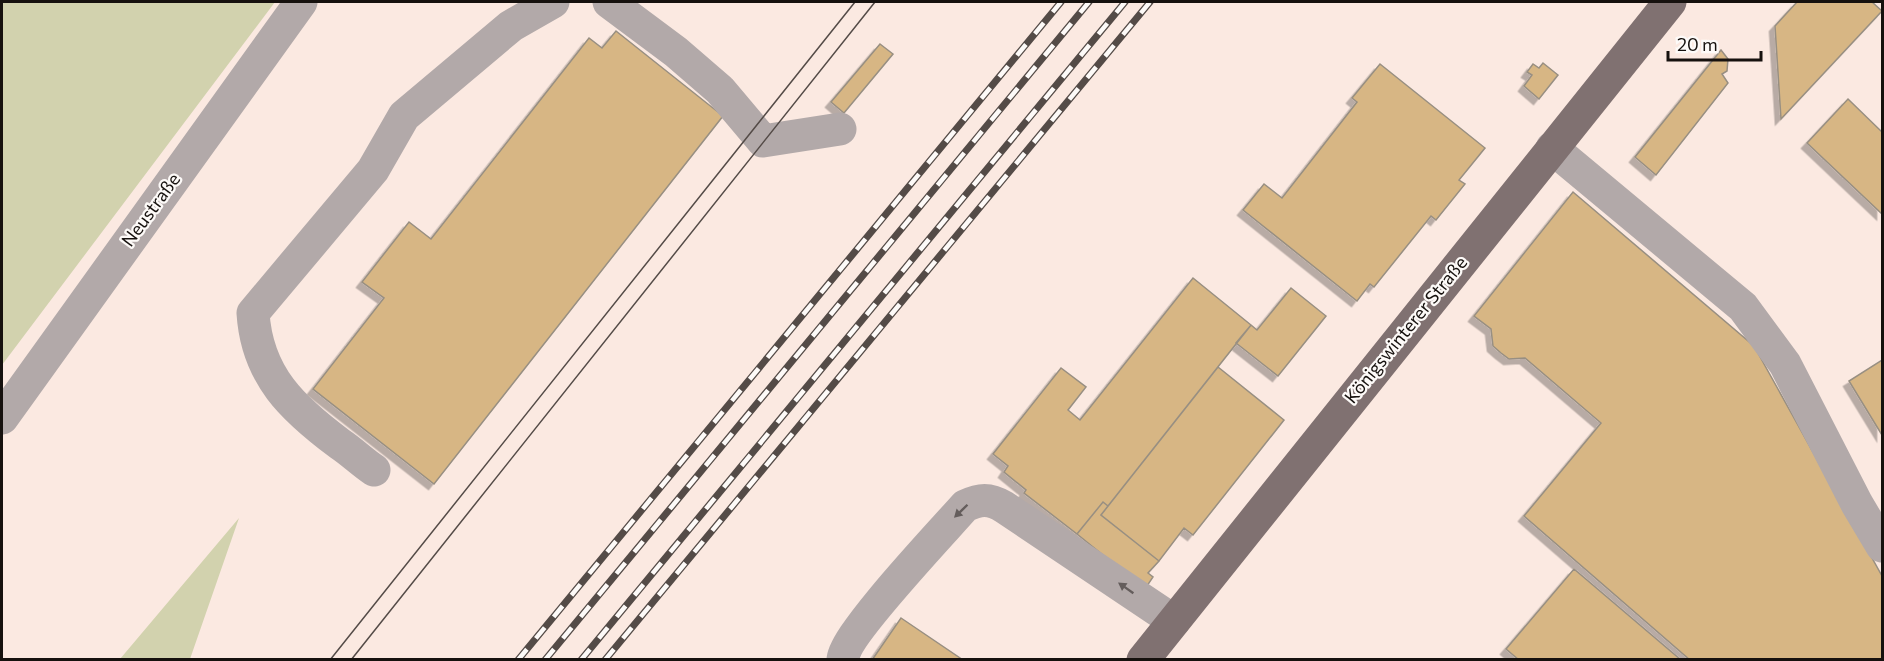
<svg xmlns="http://www.w3.org/2000/svg" width="1884" height="661" font-family="Commissioner,sans-serif">
<defs>
<filter id="shadow"><feDropShadow dx="-5.5" dy="5.5" stdDeviation="0" flood-color="#0004"/></filter>
</defs>
<rect width="100%" height="100%" fill="#fbe9e1"/>
<!-- green -->
<path fill="#d2d2ae" d="M2,2H275L2,365Z
M239,518L190,659H120Z"/>
<!-- building -->
<path fill="#d7b684" stroke="#988f82" stroke-width="1.5" filter="url(#shadow)" d="M1797,2H1872L1882,11L1781,119L1775,26Z
M616,31L723,116L434,484L313,389L384,298L362,282L409,222L431,239L589,38L602,48Z
M880,44L893,54L844,113L831,102Z
M1721,50L1728,59L1727,71L1722,74L1728,83L1656,175L1635,157Z
M1543,63L1558,75L1539,99L1524,86L1532,75L1527,72L1533,64L1539,68Z
M1380,64L1485,148L1459,180L1465,184L1436,220L1431,216L1374,287L1370,284L1357,301L1243,210L1264,184L1282,198L1357,102L1352,98Z
M1848,99L1882,132V214L1807,143Z
M1573,192L1754,346L1882,576V660H1690L1524,516L1601,423L1525,358L1509,359L1501,353L1493,346L1491,329L1474,316Z
M1193,278L1251,325L1108,506L1103,502L1077,534L1024,493L1026,490L1004,472L1008,466L993,454L1061,368L1086,387L1068,410L1080,420Z
M1291,288L1326,316L1278,376L1236,343L1251,325L1257,330Z
M1882,360V435L1849,381Z
M1218,367L1284,420L1193,535L1184,528L1159,561L1101,515Z
M1103,502L1108,506L1101,515L1159,561L1148,573L1153,577L1145,589L1077,534Z
M1574,569L1681,660H1519L1506,649Z
M901,618L963,660H872Z"/>
<g fill="none" stroke-linecap="round" stroke-linejoin="round">
<!-- minor -->
<path stroke="#b2a9a9" stroke-width="33" d="M609,2L676,52L720,90L763,141L840,129
M1552,148L1743,307L1785,364L1857,504L1882,546
M2,418L301,2
M374,470C362,462 352,452 340,444C293,409 257,376 253,313L373,170L404,116L511,26L553,2
M843,660C843,636 944,530 965,506C980,499 989,498 1004,507L1174,621"/>
<!-- major -->
<path stroke="#807171" stroke-width="33" d="M1143,660L1670,2"/>
<!-- tram -->
<path stroke="#544b47" stroke-width="1.5" d="M330,660L855,2
M351,660L875,2"/>
<defs>
<path id="rail" d="M518,660L1061,2
M545,660L1089,2
M581,660L1125,2
M605,660L1150,2"/>
</defs>
<!-- rail casing -->
<use href="#rail" stroke="#544b47" stroke-width="7"/>
<!-- rail -->
<use href="#rail" stroke="#fdfaf8" stroke-width="4.5" stroke-dasharray="14" stroke-linecap="butt"/>
</g>
<!-- one-way arrows -->
<defs><path id="oneway-solid" d="M-6-.8H1V-3.2L6.5 0L1 3.2V.8H-6Z" transform="scale(1.5)"/></defs>
<g fill="#645d5c">
<use href="#oneway-solid" transform="translate(961 511) rotate(136)"/>
<use href="#oneway-solid" transform="translate(1126 588) rotate(-145)"/>
</g>
<g text-anchor="middle" stroke-width="4.5" stroke-linejoin="round" paint-order="stroke">
<!-- street labels -->
<g font-size="18" fill="#16110e" stroke="#fdfaf8">
<text transform="translate(151 210) rotate(-54)" y="6">Neustraße</text>
<text transform="translate(1406 330) rotate(-51)" y="6">Königswinterer Straße</text>
</g>
</g>
<!-- border -->
<rect width="1884" height="661" fill="none" stroke="#16110e" stroke-width="6"/>
<!-- scale -->
<path d="M1668 51v9h93v-9" fill="none" stroke="#16110e" stroke-width="3"/>
<text x="1677" y="51" font-size="18" fill="#16110e" stroke="#fdfaf8" stroke-width="4.5" paint-order="stroke">20 m</text>
</svg>
